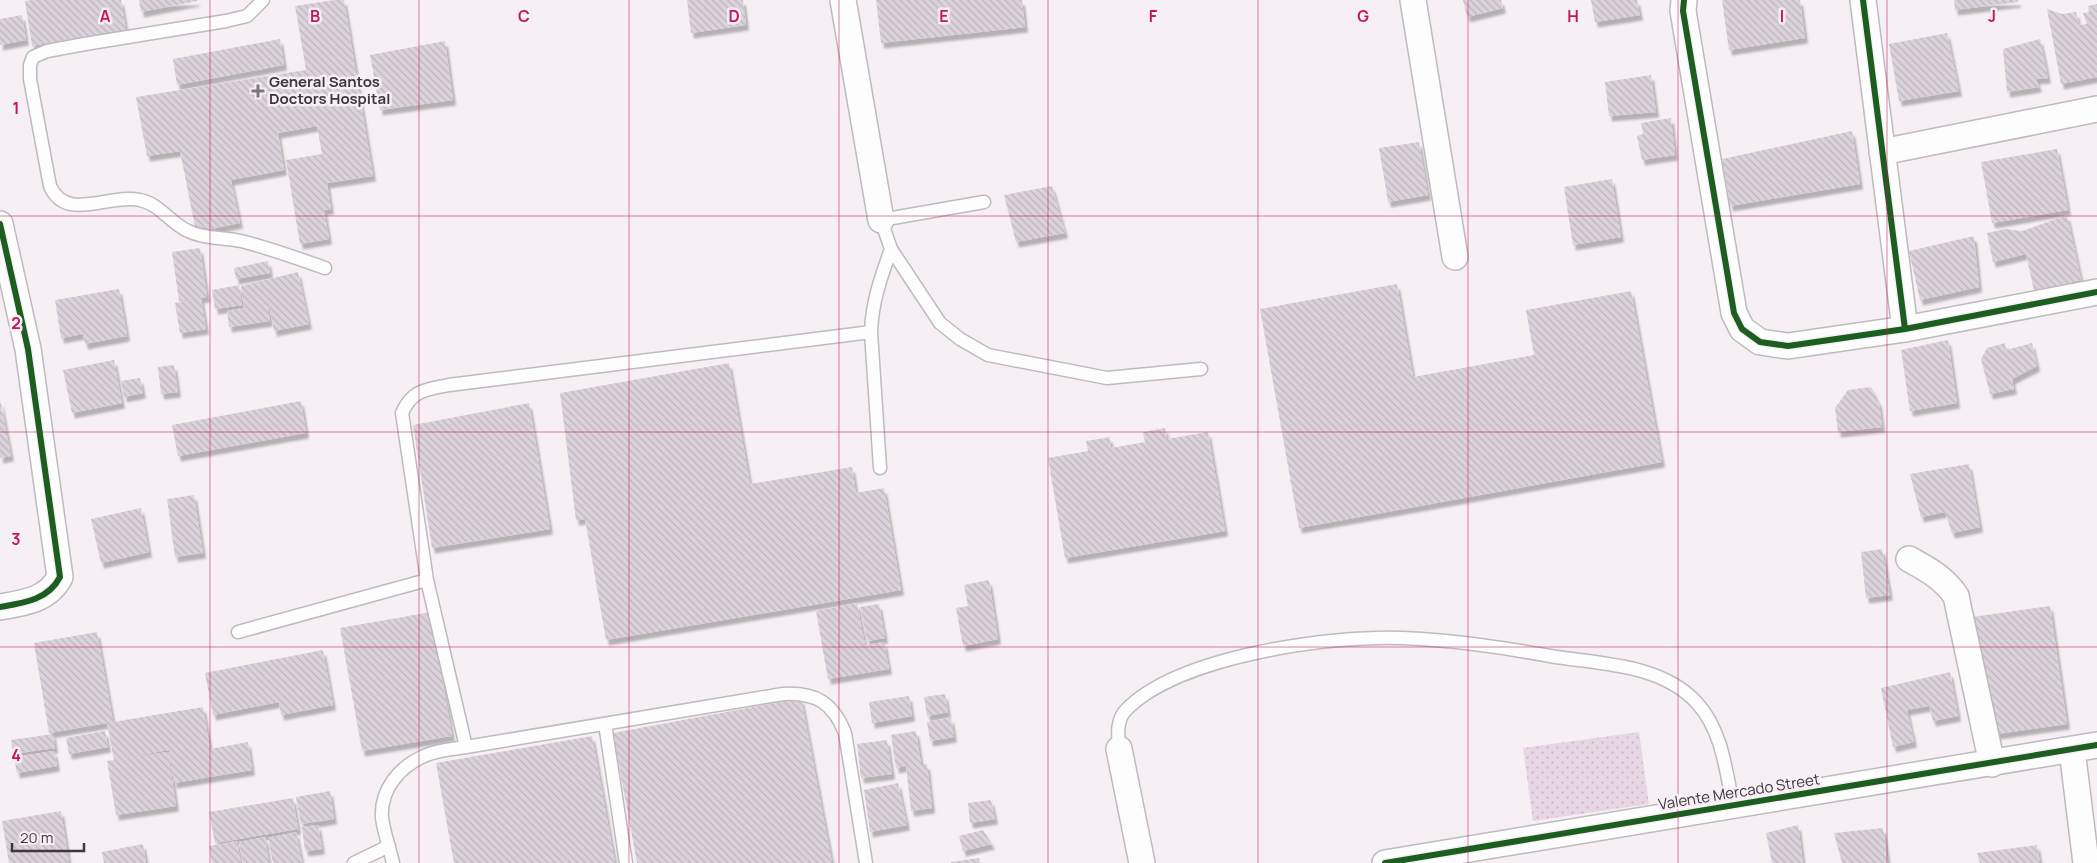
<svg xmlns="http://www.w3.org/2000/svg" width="2097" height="863" font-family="Manrope,sans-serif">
<defs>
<pattern id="park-dots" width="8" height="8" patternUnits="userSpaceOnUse" patternTransform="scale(1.25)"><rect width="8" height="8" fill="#e7d6e4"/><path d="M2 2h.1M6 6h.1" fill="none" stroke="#c7b8c4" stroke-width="1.8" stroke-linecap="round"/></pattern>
<pattern id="building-back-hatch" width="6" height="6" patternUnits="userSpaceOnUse" patternTransform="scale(1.25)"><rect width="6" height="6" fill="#dcd2db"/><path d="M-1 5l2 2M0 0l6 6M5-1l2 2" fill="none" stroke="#beb5bd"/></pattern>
<filter id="shadow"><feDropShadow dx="3" dy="5.5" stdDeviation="1" flood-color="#0004"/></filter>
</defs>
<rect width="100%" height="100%" fill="#f6f0f5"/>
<!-- park -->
<path fill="url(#park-dots)" d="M1639,732L1649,804L1533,821L1523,748Z"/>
<!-- building -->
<path fill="url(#building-back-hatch)" filter="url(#shadow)" d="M32,0H121L126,30L32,46L25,1Z
M139,0H197V1L141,12Z
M334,0H344L373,176L327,183L331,209L324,210L329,239L300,244L286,160L322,154L317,126L278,133L284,170L231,180L240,223L196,232L180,151L147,156L136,97L306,70L295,6Z
M687,0H743L746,25L691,33Z
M876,0H1022L1025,27L881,43Z
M1463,0H1501L1503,8L1467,17Z
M1591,0H1637L1640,15L1595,22Z
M1722,0H1800L1805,38L1729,50Z
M1954,0H2018V2L1955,10Z
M2097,4V77L2061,84L2047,9L2062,14L2076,12L2079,25L2087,24L2083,13L2089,12L2088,6Z
M22,15L26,40L0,45V19Z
M1947,33L1959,91L1899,101L1889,44Z
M280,39L284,65L177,85L173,59Z
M2040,39L2048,78L2036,79L2039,87L2007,92L2003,49Z
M445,41L453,100L380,110L370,55Z
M1651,75L1656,112L1609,116L1605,82Z
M1671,118L1675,155L1642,160L1637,136L1643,134L1641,123Z
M1852,131L1860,184L1730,206L1722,159Z
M1419,142L1428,195L1388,202L1379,148Z
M2057,149L2068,210L1992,223L1981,162Z
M1612,179L1621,237L1573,245L1564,187Z
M1052,186L1065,233L1016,242L1004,195Z
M2067,215L2081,280L2034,291L2026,254L1993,262L1987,233L2005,229L2022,231Z
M1974,236L1979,287L1920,300L1909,251Z
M200,248L207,297L179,301L172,252Z
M268,261L270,273L236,279L234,268Z
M298,272L309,324L274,331L266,289L270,321L229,327L227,311L244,308L241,286Z
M1397,284L1413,377L1534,355L1526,310L1631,291L1662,462L1299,528L1260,309Z
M239,285L242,305L215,309L212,290Z
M119,289L127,336L85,344L83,334L61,338L55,300Z
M201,298L206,329L180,333L175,303Z
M1948,340L1957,403L1910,411L1901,350Z
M2005,343L2006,350L2032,343L2037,366L2012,379L2014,389L1990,394L1981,359L1987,348Z
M114,360L122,403L72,413L63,370Z
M729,363L750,484L852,467L856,493L884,488L901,590L606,640L585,519L576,520L560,393Z
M174,365L178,392L161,394L158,367Z
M140,378L143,393L124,397L121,381Z
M1871,387L1879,403L1882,427L1838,432L1835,408L1848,390Z
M0,399L11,456L0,458Z
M301,401L306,433L178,456L172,425Z
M529,403L550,529L432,548L413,425Z
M1165,428L1167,439L1208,432L1225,531L1065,558L1048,458L1088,451L1086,441L1110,437L1111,448L1145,442L1143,432Z
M1969,464L1980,527L1952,533L1945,512L1921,517L1910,474Z
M194,495L203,553L175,557L167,499Z
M141,508L149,552L101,563L91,519Z
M1882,549L1890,595L1866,598L1861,552Z
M989,580L998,639L963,646L956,608L968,606L964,585Z
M857,603L865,645L855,647L884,642L889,669L828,679L816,611Z
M879,604L885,638L867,641L860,607Z
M2050,606L2067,724L1990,735L1972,617Z
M431,612L452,736L362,751L340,628Z
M97,632L113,722L49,733L34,643Z
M323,650L333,705L281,715L279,702L213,715L205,673Z
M1950,672L1958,716L1933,721L1929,706L1907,710L1914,742L1893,747L1881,688Z
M945,694L948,712L927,716L924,697Z
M909,696L912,716L872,723L869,702Z
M801,698L832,863H637L613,733Z
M203,707L210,749L248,742L252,770L174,783L169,750L116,759L168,752L176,806L116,815L107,761L114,760L107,723Z
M951,718L954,737L930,741L927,722Z
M105,731L108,747L69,754L66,738Z
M916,731L921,764H927L932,808L911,811L906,766L896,768L891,735Z
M53,734L55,748L13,754L11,740Z
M592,736L615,863H454L436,763Z
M887,740L892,774L861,778L857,744Z
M54,751L57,766L17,773L14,757Z
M898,783L907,825L870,832L864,790Z
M330,791L334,819L301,824L296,797Z
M293,798L298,829L215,843L209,812Z
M991,800L995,819L970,823L968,803Z
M61,811L69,863H9L2,821Z
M318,825L322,849L305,851L302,827Z
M1798,825L1803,863H1772L1766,833Z
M1883,828L1888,863H1842L1834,833Z
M983,830L992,844L963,851L959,836Z
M296,832L302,863H273L268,838Z
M265,837L269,863H243L239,842Z
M237,841L241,863H212L209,846Z
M143,844L146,863H104L102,852Z
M2037,845L2040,863H1980L1977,853Z
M979,858L980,863H951V862Z"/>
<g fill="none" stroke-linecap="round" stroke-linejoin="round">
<defs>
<path id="lane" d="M263,0L247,16L226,21L85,44L47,51L33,57L30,65V79L50,186C66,223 110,193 140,200C160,204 170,223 188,231C204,239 224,237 241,241C269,248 297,258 325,268
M984,202L881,220L891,249L940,323L960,339L988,355L1107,378L1201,369
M871,332C872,302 881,277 891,249
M427,580L466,747
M238,632L427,580L402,413C412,390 425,390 449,385L871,332L880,468
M605,724L626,863
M1119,749C1118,736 1116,720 1126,710C1178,656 1331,635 1403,638C1455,640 1505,648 1556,657C1603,664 1663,665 1697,703C1722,730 1726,771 1733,805
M354,863L389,846
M393,863C390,849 384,833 382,818C380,790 399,767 424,756C436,750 453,749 466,747L783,694C816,692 833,703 845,733L866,863"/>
<path id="street" d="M843,0L881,220
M1413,0L1455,257
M1684,0L1683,11L1734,313L1742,329L1760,342L1788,346L1905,329L2097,292
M1863,0L1905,329
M1882,152L2097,109
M0,224L28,349L60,577C48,600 24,603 0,607
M1909,559C1927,569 1944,578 1956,596L1992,764
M1119,749L1142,863
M2072,750L2086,863
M1385,863L2097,745"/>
</defs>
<!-- lane casing -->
<use href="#lane" stroke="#bebabd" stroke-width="15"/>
<!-- street casing -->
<use href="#street" stroke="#bebabd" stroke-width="28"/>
<!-- lane -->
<use href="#lane" stroke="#fefdfe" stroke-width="12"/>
<!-- street -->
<use href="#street" stroke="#fefdfe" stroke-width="25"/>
<defs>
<path id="cycleway" d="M1684,0L1683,11L1734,313L1742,329L1760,342L1788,346L1905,329L2097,292
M1863,0L1905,329
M0,224L28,349L60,577C48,600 24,603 0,607
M1385,863L2097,745"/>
</defs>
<!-- cycleway casing -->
<use href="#cycleway" stroke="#f8eef6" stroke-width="9"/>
<!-- cycleway -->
<use href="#cycleway" stroke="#1b5e20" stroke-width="6"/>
</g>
<!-- grid -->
<path fill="none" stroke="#c2185b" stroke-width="1" stroke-opacity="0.55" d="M210,0V863M419,0V863M629,0V863M839,0V863M1048,0V863M1258,0V863M1468,0V863M1678,0V863M1887,0V863M0,216H2097M0,432H2097M0,647H2097"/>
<!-- markers -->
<path fill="#7d787c" stroke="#f8eef6" stroke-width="2" d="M255.5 83.5h5v5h5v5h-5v5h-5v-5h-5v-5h5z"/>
<g text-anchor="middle" stroke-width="5" stroke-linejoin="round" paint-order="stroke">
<!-- poi labels -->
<g font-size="15" font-weight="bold" fill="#3c383b" stroke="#f8eef6" text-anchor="start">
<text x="269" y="87">General Santos<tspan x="269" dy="17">Doctors Hospital</tspan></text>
</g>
<!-- street labels -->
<g font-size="15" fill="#3c383b" stroke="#f8eef6">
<text transform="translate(1739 792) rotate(-9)" y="5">Valente Mercado Street</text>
</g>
</g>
<g font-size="16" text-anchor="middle" font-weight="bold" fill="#c2185b" stroke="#f8eef6" stroke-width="5" stroke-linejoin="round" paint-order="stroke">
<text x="105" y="22">A</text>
<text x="315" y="22">B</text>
<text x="524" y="22">C</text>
<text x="734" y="22">D</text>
<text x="944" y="22">E</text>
<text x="1153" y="22">F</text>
<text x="1363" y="22">G</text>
<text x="1573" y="22">H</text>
<text x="1782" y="22">I</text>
<text x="1992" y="22">J</text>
<text x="16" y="114">1</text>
<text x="16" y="329">2</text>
<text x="16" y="545">3</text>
<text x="16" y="761">4</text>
</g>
<!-- scale -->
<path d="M12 843v8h72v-8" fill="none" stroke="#3c383b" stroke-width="2.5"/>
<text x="20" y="843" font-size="15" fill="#3c383b" stroke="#f8eef6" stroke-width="4" paint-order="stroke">20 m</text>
</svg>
